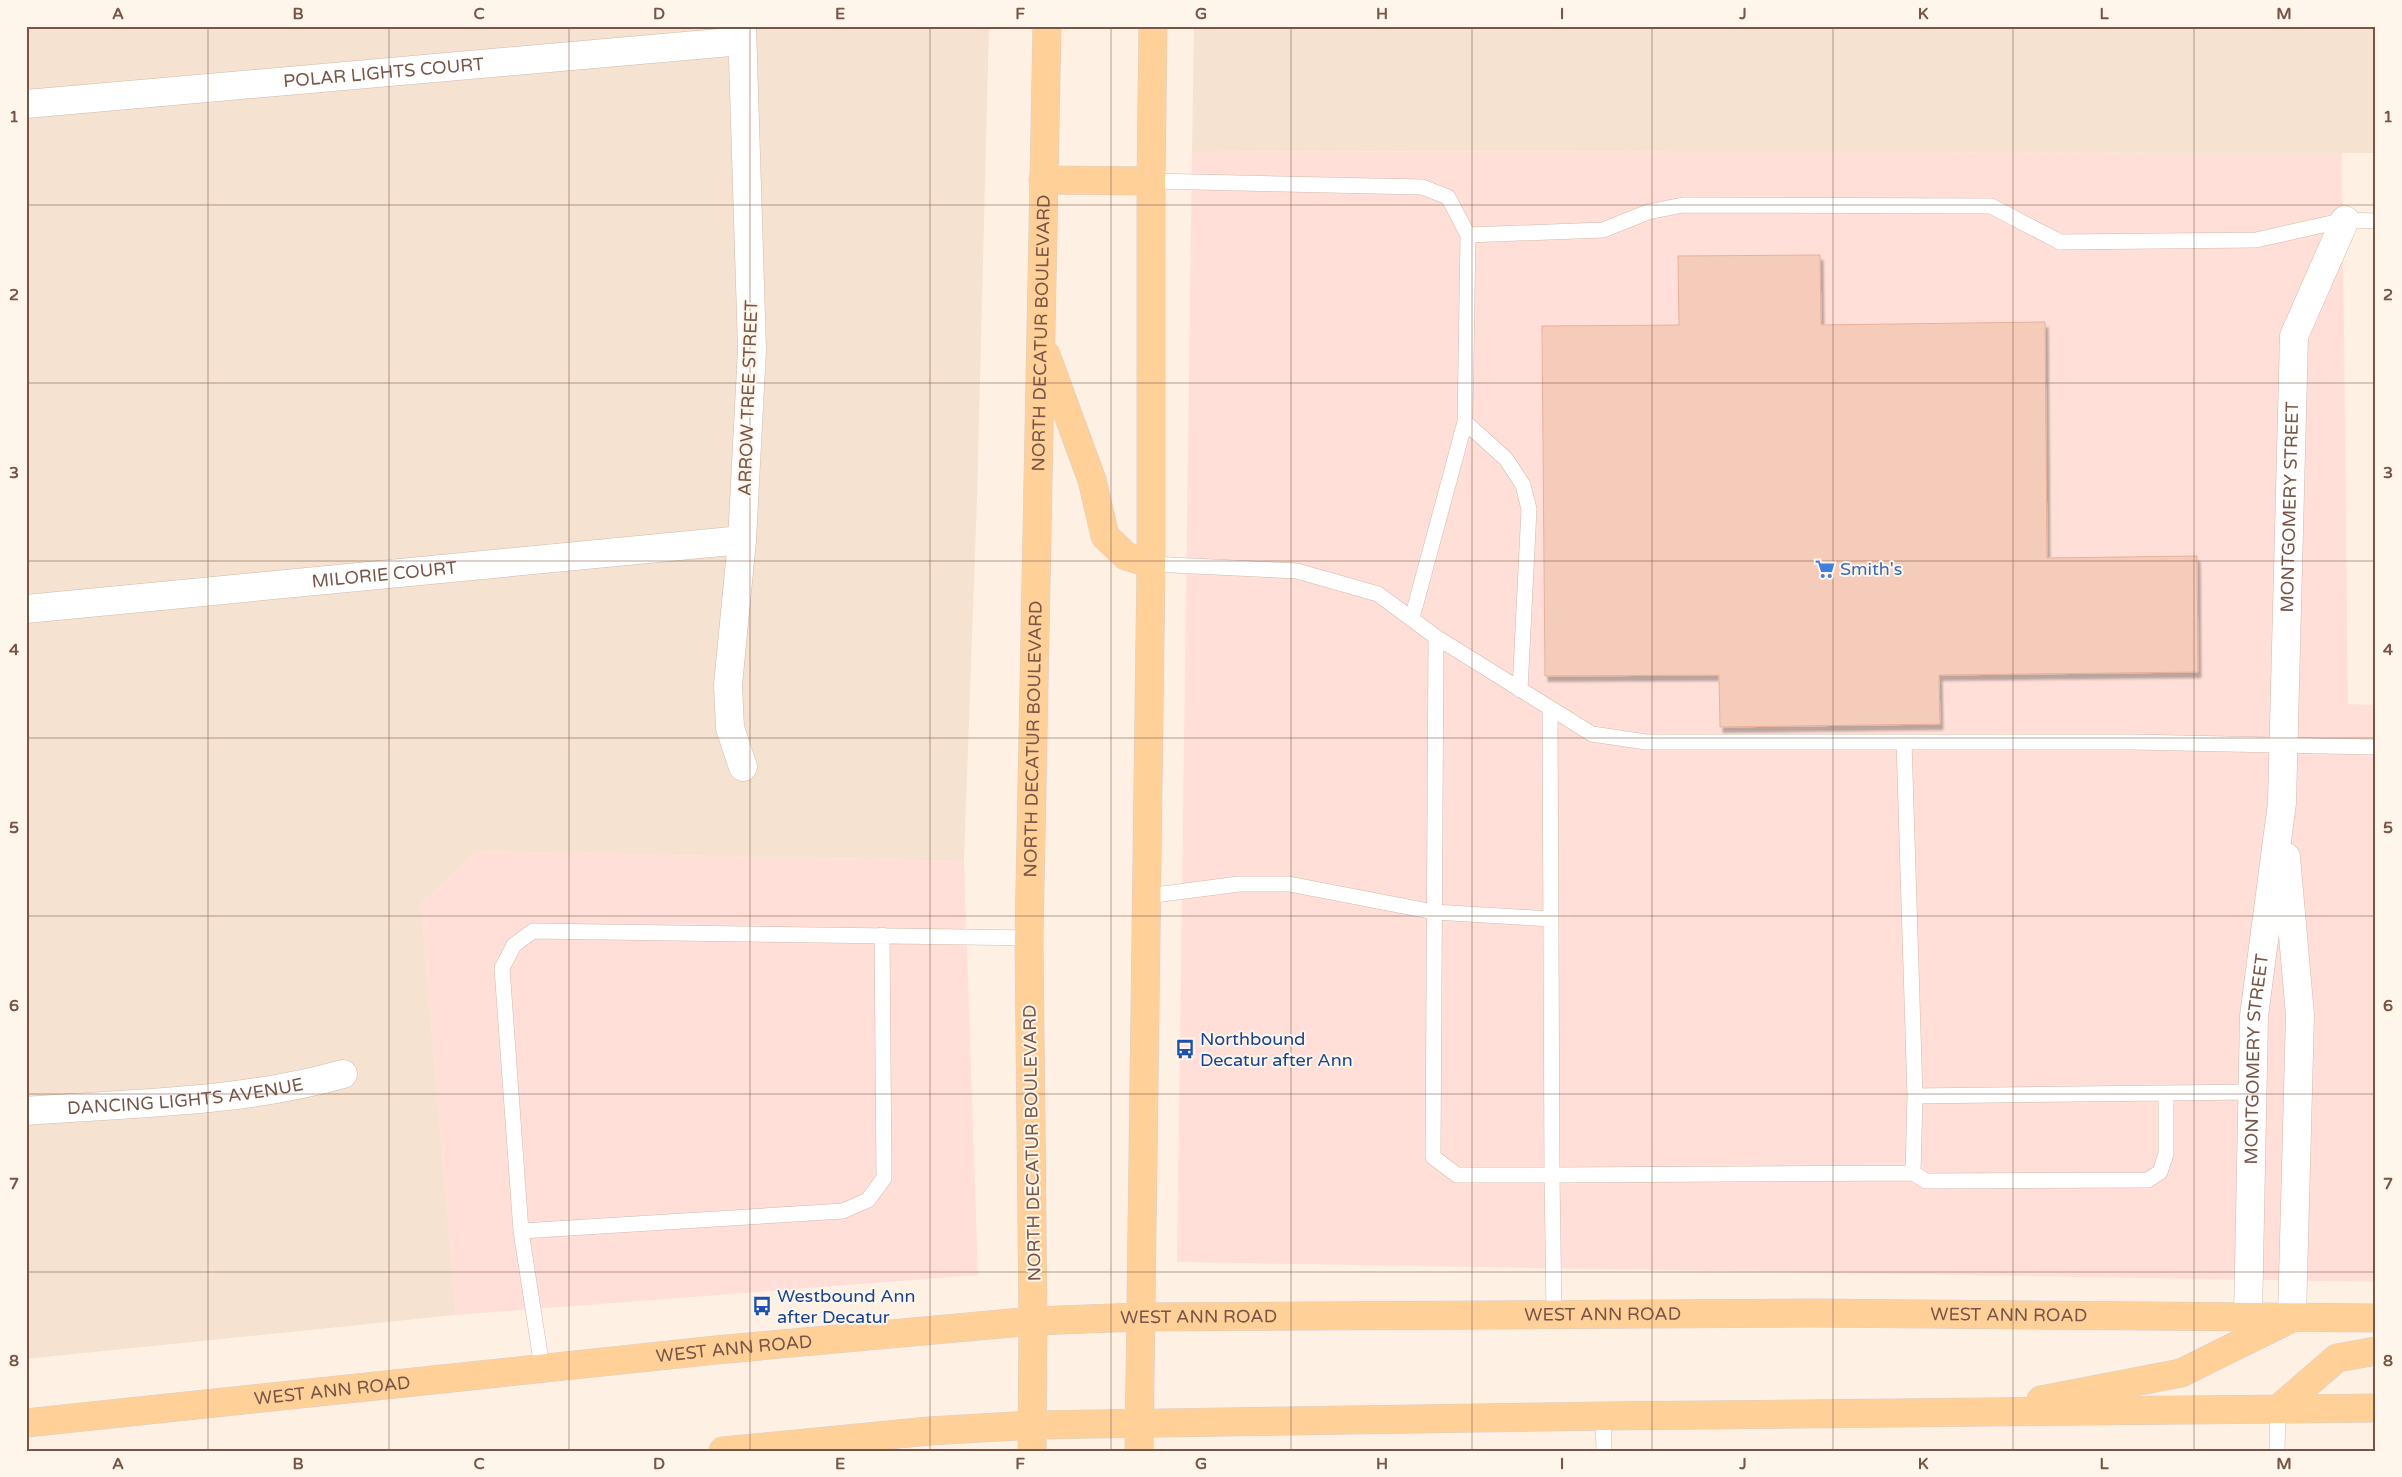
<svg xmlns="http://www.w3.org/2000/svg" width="2402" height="1477" font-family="'Varela Round',sans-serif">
<defs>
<filter id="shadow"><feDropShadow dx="3" dy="5.5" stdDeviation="1" flood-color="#0004"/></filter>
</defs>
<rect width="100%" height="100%" fill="#fef1e4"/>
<!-- residential -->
<path fill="#f6e2d1" d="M26,26H989L977,500L964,861L476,851L421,904L456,1315L26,1359Z
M1194,26H2376V153L1192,151Z"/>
<!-- commercial -->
<path fill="#ffdfd7" d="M1192,151L2342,153L2348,704L2376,705V1282L1177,1262Z
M476,851L964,861L978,1275L456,1315L421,904Z"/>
<!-- building -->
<path fill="#f5ccb9" stroke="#e9b199" filter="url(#shadow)" d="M1820,255L1821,325L2045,322L2047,558L2197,556L2198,672L1939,675L1940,724L1720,727L1719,675L1545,676L1542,326L1679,325L1678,256Z"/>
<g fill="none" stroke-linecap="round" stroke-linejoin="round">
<defs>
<path id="service" d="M1151,181L1422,187L1448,197L1468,235L1603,230L1648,212L1683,205L1991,206L2060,242L2256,240L2345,220L2376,221
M1465,422L1506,459L1523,485L1529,509L1520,690
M1151,564L1297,571L1378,594L1436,637L1592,734L1646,742H2132L2376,747
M1412,618L1465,422L1468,235
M1436,637L1433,1157L1457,1175H1552L1554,1313
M1550,708L1552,1175L1913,1173L1926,1181L2148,1180L2160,1172L2166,1154V1093
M1904,742L1915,1096
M1147,896L1239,884H1289L1434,912L1551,919
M1913,1173L1915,1096L2253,1092
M521,1231L843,1211L868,1200L884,1178L882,935
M542,1367L521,1231L502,968L514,945L533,931L1029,938
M1603,1416L1604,1451
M2277,1451L2278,1409"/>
<g id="minor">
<path d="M742,26L752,349L742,540L728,685L730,728L743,767"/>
<path id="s1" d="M26,104L742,41"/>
<path id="s2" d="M26,609L742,540"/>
<path d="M2286,857L2300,1015L2292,1318"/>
<path id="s3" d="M26,1111C132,1103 240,1103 343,1074"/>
<path id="s4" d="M2248,1317L2254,1016L2282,803L2294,336L2345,220"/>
</g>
<g id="primary">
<path d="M1043,180L1151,181"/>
<path d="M1046,355L1092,480L1105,536L1126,556L1151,564"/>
<path d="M2041,1400L2181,1373L2288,1320"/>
<path d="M2278,1409L2337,1358L2376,1351"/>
<path id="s5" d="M26,1423L716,1350L1033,1321L1140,1317L1812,1313L2376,1318"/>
<path d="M723,1451L929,1431L1033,1425L1603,1416L2376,1408"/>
<path id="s6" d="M1032,1451L1033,1321L1029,938L1047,26"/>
<path d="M1139,1451L1151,564V181L1153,26"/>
</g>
</defs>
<!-- service casing -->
<use href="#service" stroke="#d2baab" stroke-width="16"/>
<!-- minor casing -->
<use href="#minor" stroke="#d2baab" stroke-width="29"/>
<!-- primary casing -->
<use href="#primary" stroke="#d9cfcb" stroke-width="29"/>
<!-- service -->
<use href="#service" stroke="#fff" stroke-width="15"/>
<!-- minor -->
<use href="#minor" stroke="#fff" stroke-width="28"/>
<!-- primary -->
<use href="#primary" stroke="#ffd199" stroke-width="28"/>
</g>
<!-- grid -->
<path fill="none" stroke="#785547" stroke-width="1" stroke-opacity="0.55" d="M208,26V1451M389,26V1451M569,26V1451M750,26V1451M930,26V1451M1111,26V1451M1291,26V1451M1472,26V1451M1652,26V1451M1833,26V1451M2013,26V1451M2194,26V1451M26,205H2376M26,383H2376M26,561H2376M26,738H2376M26,916H2376M26,1094H2376M26,1272H2376"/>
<!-- icons -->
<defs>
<symbol id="supermarket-bare" viewBox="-9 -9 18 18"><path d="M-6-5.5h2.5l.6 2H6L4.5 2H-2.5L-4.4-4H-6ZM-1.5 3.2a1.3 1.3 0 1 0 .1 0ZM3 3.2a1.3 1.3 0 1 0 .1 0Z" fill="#3f7fe0" stroke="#fff6eb" stroke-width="2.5" paint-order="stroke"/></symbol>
<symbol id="bus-bare" viewBox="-9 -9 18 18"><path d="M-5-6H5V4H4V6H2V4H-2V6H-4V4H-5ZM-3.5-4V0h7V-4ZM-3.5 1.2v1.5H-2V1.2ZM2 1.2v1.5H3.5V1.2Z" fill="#1a4fb4" stroke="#fff6eb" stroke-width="2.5" paint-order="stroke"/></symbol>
</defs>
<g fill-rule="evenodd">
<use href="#supermarket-bare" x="1811" y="555" width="28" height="28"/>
<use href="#bus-bare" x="1171" y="1035" width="28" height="28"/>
<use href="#bus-bare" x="748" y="1292" width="28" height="28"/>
</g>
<g text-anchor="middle" stroke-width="4" stroke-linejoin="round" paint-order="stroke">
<!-- street labels -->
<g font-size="18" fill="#785547" stroke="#fff6eb">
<text dy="6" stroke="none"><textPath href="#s1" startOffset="359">POLAR LIGHTS COURT</textPath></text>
<text dy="6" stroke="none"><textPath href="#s6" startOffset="1118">NORTH DECATUR BOULEVARD</textPath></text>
<text transform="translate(748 398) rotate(-88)" y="6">ARROW TREE STREET</text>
<text dy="6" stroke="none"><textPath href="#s4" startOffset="812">MONTGOMERY STREET</textPath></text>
<text dy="6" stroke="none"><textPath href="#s2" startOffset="360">MILORIE COURT</textPath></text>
<text dy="6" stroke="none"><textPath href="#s6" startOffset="712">NORTH DECATUR BOULEVARD</textPath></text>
<text dy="6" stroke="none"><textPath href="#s4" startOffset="258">MONTGOMERY STREET</textPath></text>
<text dy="6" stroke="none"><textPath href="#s3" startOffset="160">DANCING LIGHTS AVENUE</textPath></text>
<text transform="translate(1032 1143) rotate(-91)" y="6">NORTH DECATUR BOULEVARD</text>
<text dy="6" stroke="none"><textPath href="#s5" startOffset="1582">WEST ANN ROAD</textPath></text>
<text dy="6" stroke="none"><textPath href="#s5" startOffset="1988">WEST ANN ROAD</textPath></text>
<text dy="6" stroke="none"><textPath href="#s5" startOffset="1178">WEST ANN ROAD</textPath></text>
<text dy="6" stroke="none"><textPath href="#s5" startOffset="712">WEST ANN ROAD</textPath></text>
<text dy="6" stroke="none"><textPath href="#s5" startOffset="308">WEST ANN ROAD</textPath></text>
</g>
<!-- shop labels -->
<g font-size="18" fill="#366cbe" stroke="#fff6eb" text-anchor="start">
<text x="1840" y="575">Smith's</text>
</g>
<!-- transit labels -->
<g font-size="18" fill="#164399" stroke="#fff6eb" text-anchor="start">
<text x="1200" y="1045">Northbound<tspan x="1200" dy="21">Decatur after Ann</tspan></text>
<text x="777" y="1302">Westbound Ann<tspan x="777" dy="21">after Decatur</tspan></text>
</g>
</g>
<!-- border -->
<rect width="2402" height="1477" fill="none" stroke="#fff6eb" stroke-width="55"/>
<rect x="28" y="28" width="2346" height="1422" fill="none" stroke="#785547" stroke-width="2"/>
<g font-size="16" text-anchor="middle" font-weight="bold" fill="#785547">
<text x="118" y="19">A</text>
<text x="298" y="19">B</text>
<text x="479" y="19">C</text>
<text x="659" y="19">D</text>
<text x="840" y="19">E</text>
<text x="1020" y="19">F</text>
<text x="1201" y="19">G</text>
<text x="1382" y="19">H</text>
<text x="1562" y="19">I</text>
<text x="1743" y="19">J</text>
<text x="1923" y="19">K</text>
<text x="2104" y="19">L</text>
<text x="2284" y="19">M</text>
<text x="14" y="122">1</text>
<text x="2388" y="122">1</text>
<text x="14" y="300">2</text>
<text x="2388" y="300">2</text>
<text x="14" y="478">3</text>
<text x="2388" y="478">3</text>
<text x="14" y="655">4</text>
<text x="2388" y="655">4</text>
<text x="14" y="833">5</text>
<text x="2388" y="833">5</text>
<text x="14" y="1011">6</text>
<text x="2388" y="1011">6</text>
<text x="14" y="1189">7</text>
<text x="2388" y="1189">7</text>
<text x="14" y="1366">8</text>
<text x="2388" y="1366">8</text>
<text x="118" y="1469">A</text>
<text x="298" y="1469">B</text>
<text x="479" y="1469">C</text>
<text x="659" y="1469">D</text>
<text x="840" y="1469">E</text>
<text x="1020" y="1469">F</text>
<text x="1201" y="1469">G</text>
<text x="1382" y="1469">H</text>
<text x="1562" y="1469">I</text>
<text x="1743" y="1469">J</text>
<text x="1923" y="1469">K</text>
<text x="2104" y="1469">L</text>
<text x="2284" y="1469">M</text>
</g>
</svg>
